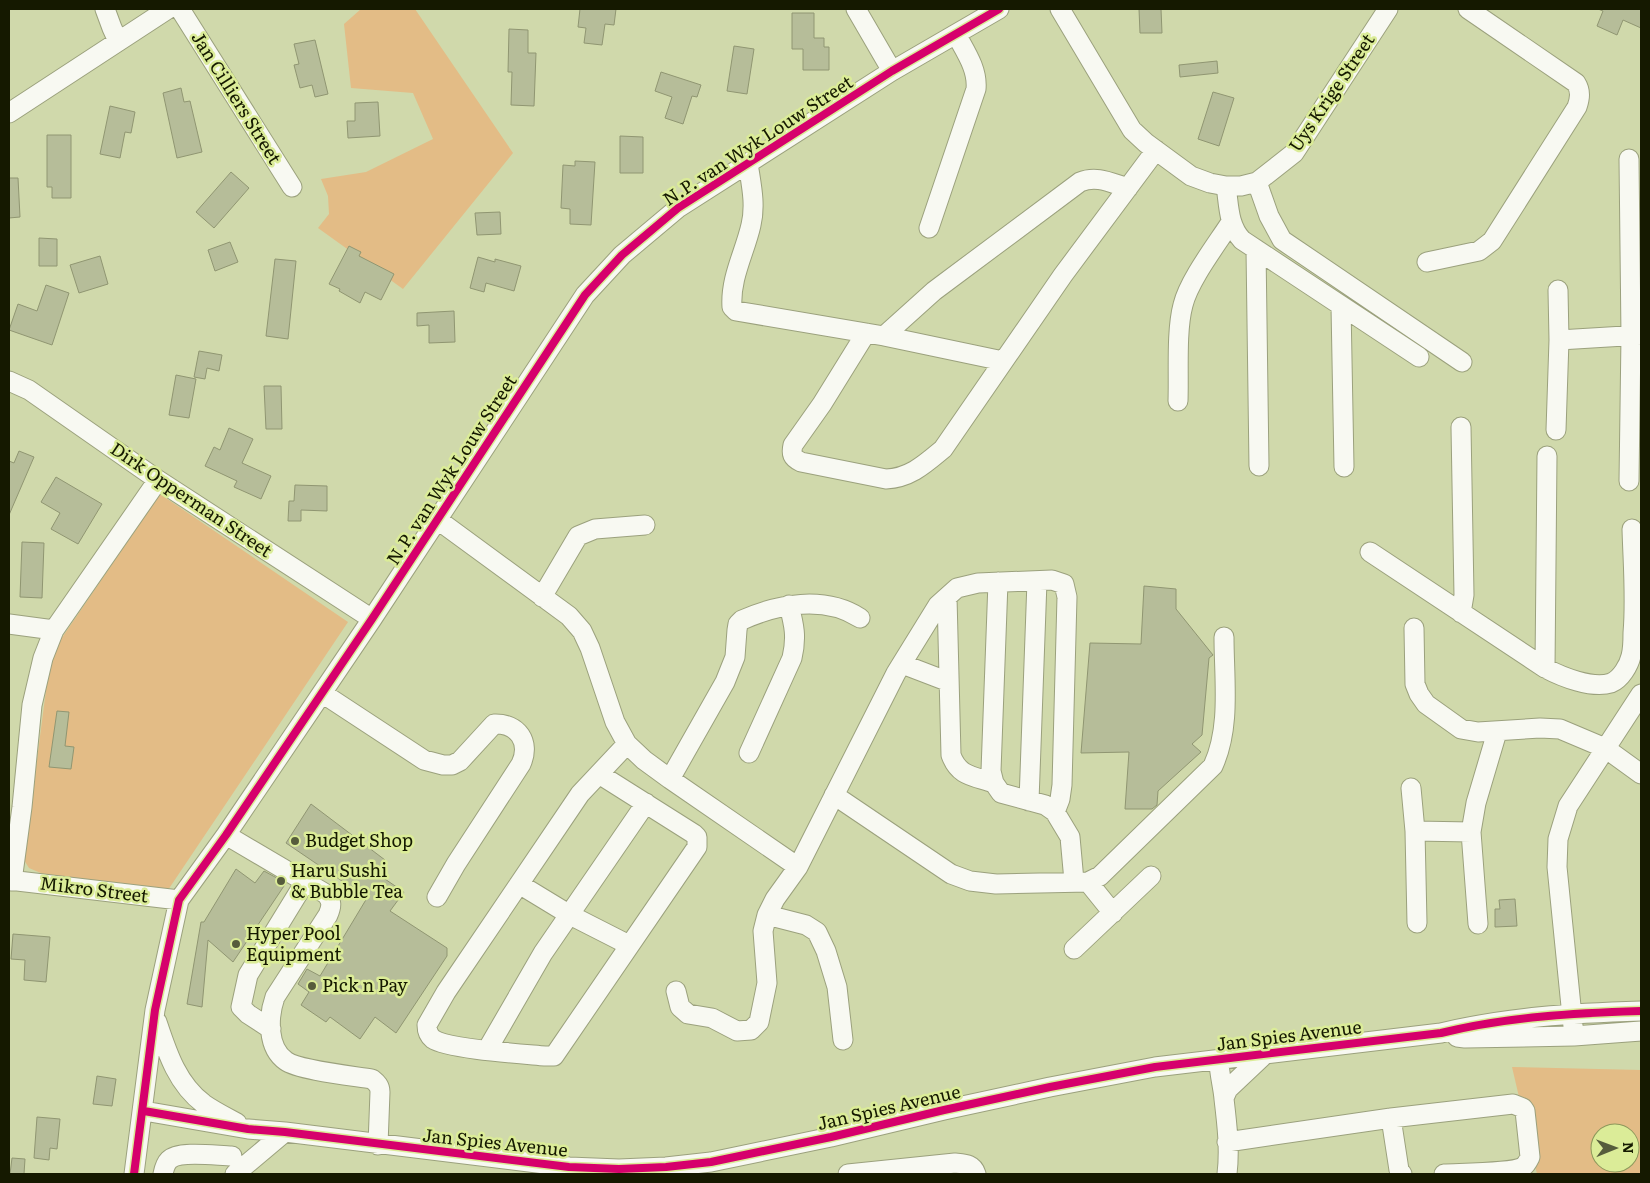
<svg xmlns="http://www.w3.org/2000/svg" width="1650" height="1183" font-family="Literata,serif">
<rect width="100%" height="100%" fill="#d0d9ab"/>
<!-- green -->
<path fill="#e3bc86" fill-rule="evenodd" d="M361,9H415L513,153L403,289L318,228L329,214L328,196L321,179L366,172L433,139L413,93L351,88L344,24Z
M160,494L348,622L166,893L43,874L29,868L24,860L49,667L61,639Z
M1512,1067L1641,1070V1174H1537ZM1600,1133H1630V1163H1600Z"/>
<!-- building -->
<path fill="#b6bd99" stroke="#909672" d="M580,9H616L614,25L605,24L602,45L584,43L586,28L578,27Z
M1139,9H1161L1162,33H1140Z
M1598,9H1641V28L1623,20L1617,35L1597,26L1603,11Z
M792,13H814V38H824V47H829V70H803V49H792Z
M509,29L528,30V53H536L534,106L511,105L512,72H508Z
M315,40L328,94L315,97L312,85L300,88L294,65L299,64L294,44Z
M734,46L754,49L747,94L727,91Z
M1217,61L1218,73L1180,77L1179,65Z
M661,72L701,85L697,97L692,96L683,124L665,118L672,97L655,91Z
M181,88L184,102L190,101L202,152L177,158L163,93Z
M1213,92L1234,98L1219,146L1198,139Z
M378,102L380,136L348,138L347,121H355V103Z
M110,106L135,112L131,133L125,132L120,158L100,154Z
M47,135H71V198H52V187H47Z
M620,136L643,137V173H620Z
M575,161L595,162L591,225L570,224V209L561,208L563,165L575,166Z
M231,172L249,188L214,228L196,212Z
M9,178H18L20,217L9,218Z
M500,212L501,234L477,235L475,213Z
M39,238L57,239V266H39Z
M230,242L238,262L215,271L208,250Z
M349,246L361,252L359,256L394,274L381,300L365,292L360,303L339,291L340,289L329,284Z
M100,256L108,284L79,293L70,265Z
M478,257L495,262V259L521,266L514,291L486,283L484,292L470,288Z
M275,259L296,261L288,339L266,336Z
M46,285L69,293L52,345L9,330L18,304L37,311Z
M454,311L455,342L429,343V325L417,326V313Z
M199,351L222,355L219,371L207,368L205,379L194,377Z
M176,375L196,379L189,418L169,415Z
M264,386H281L282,429H266Z
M229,428L253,439L242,463L271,476L261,499L234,487L237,481L205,466L214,447L220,450Z
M19,451L34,457L9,515V461L14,463Z
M56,477L102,504L78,544L51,529L60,513L41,502Z
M295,485L327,486V511L301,510V521H288L289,501H294Z
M22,542L44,543L42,598L20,597Z
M1144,586L1176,589V609L1213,655L1209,658L1202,735L1192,744L1201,752L1158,791L1157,805L1152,809H1125L1129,752L1081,753L1090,643L1141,644Z
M57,711L69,712L65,746L74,747L71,769L49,767Z
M311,804L385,860L379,875L404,892L390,911L447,948V956L396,1033L375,1017L360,1039L330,1017L326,1022L301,1005L309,992L298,984L307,969L320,976L367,898L286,843Z
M236,869L255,883L264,871L286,883L233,962L208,940L202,1007L187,1004L201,922H204Z
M1515,899L1517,926L1495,927V909H1500L1499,900Z
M13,934L50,937L46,982L24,980L25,960L11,959Z
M97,1076L116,1079L112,1106L93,1104Z
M37,1117L60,1119L57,1149L50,1148L49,1160L34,1158Z
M12,1158L25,1159L24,1174H10Z"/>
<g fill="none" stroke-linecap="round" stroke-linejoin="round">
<defs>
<path id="minor" d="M105,9L112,28L118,41
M180,9L292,187
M856,9L892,71
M1060,9L1132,130L1146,143L1191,176L1210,183L1226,186H1241L1257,182L1294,153L1388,9
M9,113L168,9
M1629,159L1631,336L1629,481
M748,163C751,184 756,204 751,225C745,252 730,278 732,307L736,311L884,336L1003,361
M1257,182L1269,216L1282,240L1462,362
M1226,186C1229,205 1228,225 1242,240L1419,357
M929,228L976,89C978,69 965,51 956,34
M1256,249L1259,466
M1427,262L1479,251L1492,241L1577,107C1580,98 1581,91 1576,83L1468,9
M1341,306L1344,467
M866,333L822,404L793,445C791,454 792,458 801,462L886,479C910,478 925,464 943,449L1063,275L1156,150
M884,336L934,291L1080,182C1097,175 1111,183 1128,188
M1559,340L1641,335
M9,381L29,390L158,480L372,619
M1178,401C1179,373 1176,331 1183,305C1189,280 1217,244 1231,222
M1556,430L1559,340L1558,290
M438,520L569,616L582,631L590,648L615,722L627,744L644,760L670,779L798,867
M1370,552L1545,668C1562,677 1592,689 1611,683C1621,679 1629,665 1631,656C1633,649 1633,640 1633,633C1636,599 1633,564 1632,529
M998,582L991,771L994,783L1001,793L1045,805L1055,812L1070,837L1074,881
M542,597L578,536L595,529L645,525
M947,597L951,755C959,777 974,776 994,783
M1461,613L1464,595L1461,427
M9,624L54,630
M1414,628L1415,684L1419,694L1426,704L1461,729L1478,732L1540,728L1560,729L1605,748L1641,774
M902,664L949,682
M1545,668L1547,456
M322,693L424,760L443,765H452L460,761L494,724C518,723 531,742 521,764L456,864L437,897
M749,753L792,658C797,637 794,625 789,605
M599,774L694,834L697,837V847L554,1056H545C524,1054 447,1049 433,1039C428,1035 427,1030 427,1025L446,992L580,794L627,744
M670,779L725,682L735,657L737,630L738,624L742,620C778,604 824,595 860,618
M1411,788L1415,831L1417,923
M834,795L951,874L970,881L996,884L1088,882L1100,876L1213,766C1231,727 1224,680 1224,637
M1029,801L1037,581
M1415,831L1471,832
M226,835L326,894C332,901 332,906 328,915L275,997C268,1017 267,1048 286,1061C298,1070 354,1076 372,1079C377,1083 380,1086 380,1092L378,1145
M9,880L179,900
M12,881L22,807L32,705L43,658L54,630L158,480
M1088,882L1113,913
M519,884L570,915L629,945
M767,915L806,925L817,932L826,951L837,987L843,1040
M1478,924L1471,832L1476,803L1497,732
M1074,949L1151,876
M676,991L680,1007L688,1014L712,1018L737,1031L751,1030L759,1022L767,983L763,931L767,915L775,899L798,867L896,673L938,605L957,588L978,583L1052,580L1064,584L1067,597L1062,785L1060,799L1055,812
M157,1022C167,1052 177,1084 204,1104C214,1111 226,1117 237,1123
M271,1029L248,1014L241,1007L248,975L305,882
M1574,1036L1557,867L1558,839L1568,806L1641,694
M1457,1037L1465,1038L1574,1036L1641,1031
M487,1050L543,953L646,803
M1219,1060C1219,1074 1223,1086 1224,1099C1227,1124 1230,1150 1227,1174
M1224,1098L1228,1089L1263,1056
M144,1111L248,1129L285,1132L569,1167L619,1169L666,1167L711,1162L831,1137L944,1110L1050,1087L1155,1067L1441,1033C1506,1017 1574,1013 1641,1011
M1391,1118L1399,1170L1402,1174
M1227,1142L1391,1118L1513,1104L1523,1108L1525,1111L1530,1157C1528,1161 1527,1164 1523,1167C1512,1173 1460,1173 1444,1174
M134,1174L155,1010L179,900L226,835L372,619L585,295L622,255L678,208L892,71L999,9
M163,1174C164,1169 165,1164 169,1160C179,1150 218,1156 232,1156
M235,1174L285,1132
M848,1174L955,1163C965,1164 973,1164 976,1174"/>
</defs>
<!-- minor casing -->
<use href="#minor" stroke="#9ba17d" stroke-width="21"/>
<!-- minor -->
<use href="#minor" stroke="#f8f9f2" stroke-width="19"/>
<defs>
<path id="cycleway" d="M144,1111L248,1129L285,1132L569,1167L619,1169L666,1167L711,1162L831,1137L944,1110L1050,1087L1155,1067L1441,1033C1506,1017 1574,1013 1641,1011
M134,1174L155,1010L179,900L226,835L372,619L585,295L622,255L678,208L892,71L999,9"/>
</defs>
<!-- cycleway casing -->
<use href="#cycleway" stroke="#dbec98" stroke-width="11"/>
<!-- cycleway -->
<use href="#cycleway" stroke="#d6006c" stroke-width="8"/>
</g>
<!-- markers -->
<g fill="#565c3c" stroke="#dbec98" stroke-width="2">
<circle cx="295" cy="841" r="5"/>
<circle cx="281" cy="881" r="5"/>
<circle cx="236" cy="944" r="5"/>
<circle cx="312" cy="986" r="5"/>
</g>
<g text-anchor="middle" stroke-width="5" stroke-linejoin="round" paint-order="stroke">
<!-- street labels -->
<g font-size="18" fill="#151900" stroke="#dbec98">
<text transform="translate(1332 93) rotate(-56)" y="6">Uys Krige Street</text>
<text transform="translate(236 98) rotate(58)" y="6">Jan Cilliers Street</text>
<text transform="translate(758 141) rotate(-33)" y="6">N.P. van Wyk Louw Street</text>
<text transform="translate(452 470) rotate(-57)" y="6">N.P. van Wyk Louw Street</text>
<text transform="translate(191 500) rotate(34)" y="6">Dirk Opperman Street</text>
<text transform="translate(94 890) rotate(7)" y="6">Mikro Street</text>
<text transform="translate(1289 1036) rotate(-7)" y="6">Jan Spies Avenue</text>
<text transform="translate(889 1108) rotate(-13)" y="6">Jan Spies Avenue</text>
<text transform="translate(495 1143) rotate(6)" y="6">Jan Spies Avenue</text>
</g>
<!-- poi labels -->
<g font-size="18" fill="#151900" stroke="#dbec98" text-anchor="start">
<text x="305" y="847">Budget Shop</text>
<text x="291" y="877">Haru Sushi<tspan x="291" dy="21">&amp; Bubble Tea</tspan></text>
<text x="246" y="940">Hyper Pool<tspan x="246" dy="21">Equipment</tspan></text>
<text x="322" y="992">Pick n Pay</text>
</g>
</g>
<!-- border -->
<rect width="1650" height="1183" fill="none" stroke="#151900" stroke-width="20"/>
<!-- north arrow -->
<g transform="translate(1615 1148) rotate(89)"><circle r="24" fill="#dbec98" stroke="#8c985b"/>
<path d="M0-4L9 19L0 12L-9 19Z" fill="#565c3c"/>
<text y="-8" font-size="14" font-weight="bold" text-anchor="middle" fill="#151900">N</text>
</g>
</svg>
